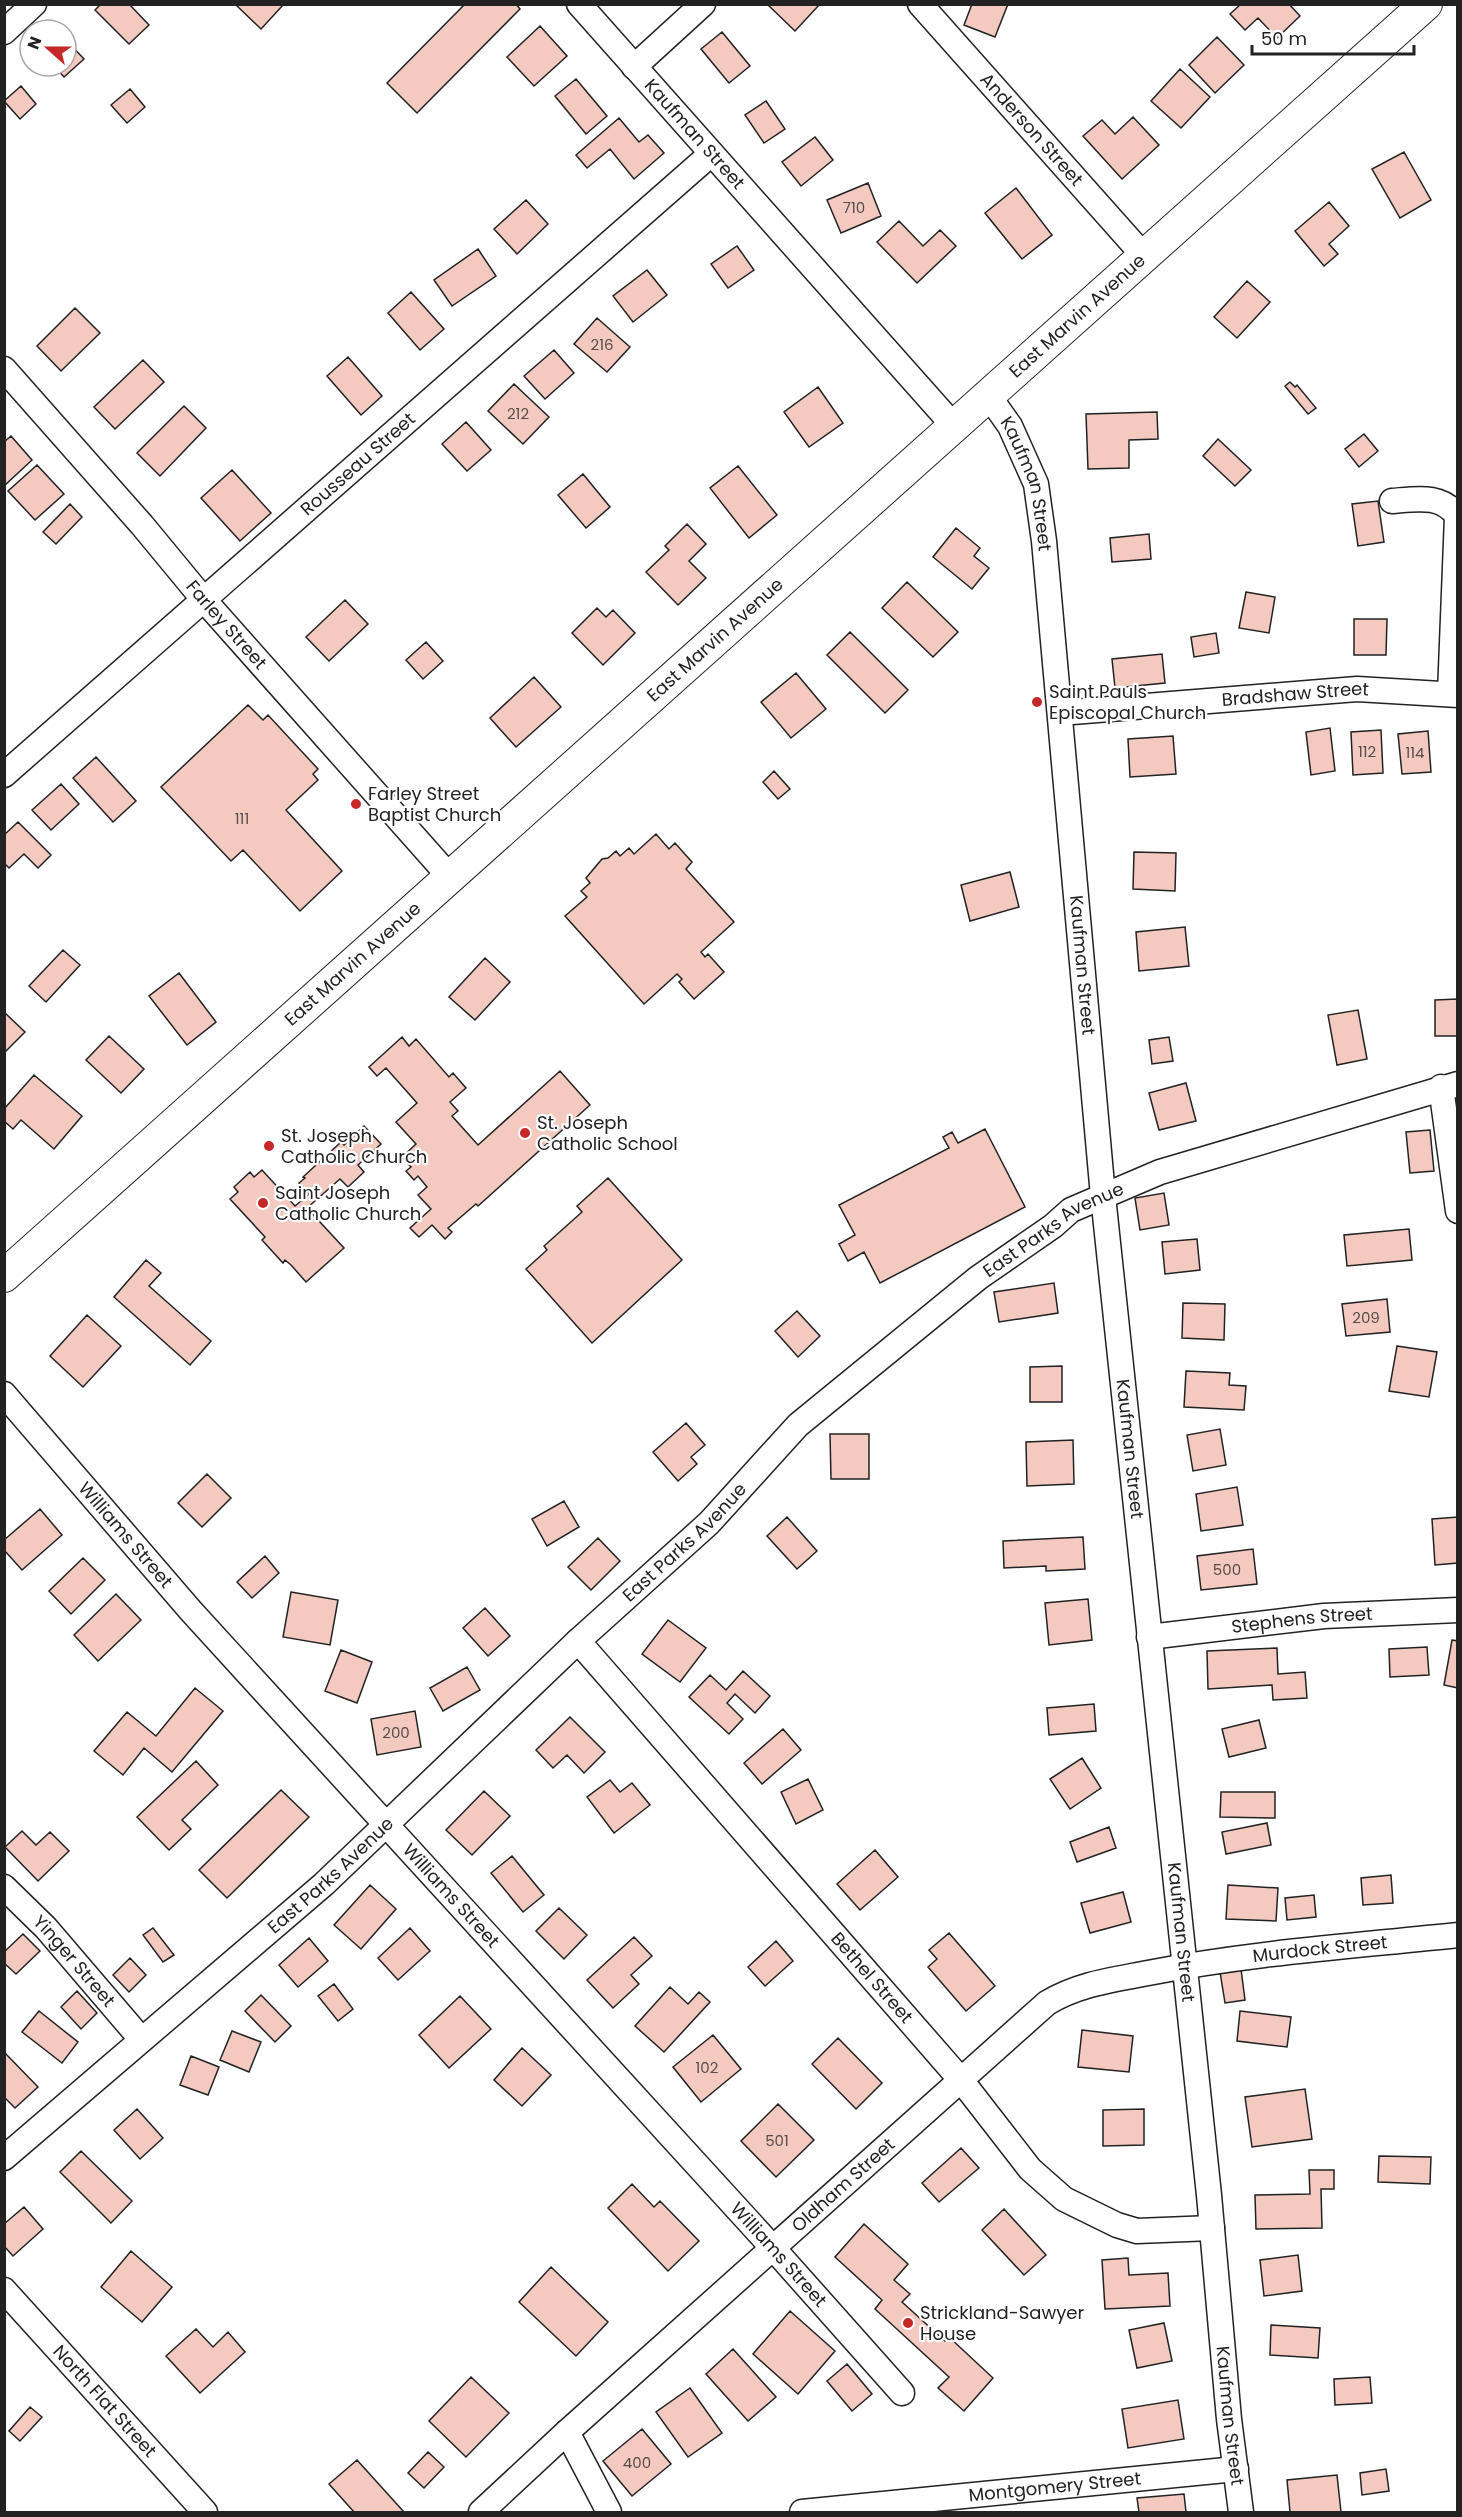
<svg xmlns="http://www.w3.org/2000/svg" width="1462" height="2517" font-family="Poppins,sans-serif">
<rect width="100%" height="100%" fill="#fff"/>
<!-- building -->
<path fill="#f3c9c0" stroke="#222" stroke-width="1.5" d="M101,4H129L149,25L129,44L95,10Z
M235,4H284L261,29Z
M465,4H516L520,9L417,113L387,83Z
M767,4H820L795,31Z
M972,4H1008L995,37L964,25Z
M1241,4H1289L1300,16L1277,38L1258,18L1245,30L1230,14Z
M540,26L567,56L534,86L507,57Z
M722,32L750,66L729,83L701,49Z
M1217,37L1244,65L1215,93L1189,65Z
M66,40L84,59L64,77L54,66H66Z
M1180,69L1210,97L1181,128L1151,101Z
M576,79L607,116L586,134L555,96Z
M21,86L36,104L20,119L4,101Z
M130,89L145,107L127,123L111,105Z
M766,101L785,129L764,143L745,115Z
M1133,117L1159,145L1122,179L1083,136L1102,120L1115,134Z
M619,118L639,142L648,135L664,153L634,179L610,149L587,168L576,155Z
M815,137L833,160L801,186L782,162Z
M1404,152L1431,200L1400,218L1372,169Z
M868,183L881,216L841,233L827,200Z
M1016,188L1052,235L1022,259L985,213Z
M526,200L548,224L517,254L494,229Z
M1329,202L1349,226L1329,244L1338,254L1324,266L1295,231Z
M899,221L923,246L940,230L956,246L917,283L877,242Z
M737,246L754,270L728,288L711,264Z
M478,249L496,276L452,306L434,280Z
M647,270L667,295L633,322L613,296Z
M1247,281L1270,302L1237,338L1214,317Z
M411,292L444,329L420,350L388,313Z
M75,308L100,333L61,371L37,346Z
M597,318L630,347L607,372L574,344Z
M554,350L574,373L545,399L524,376Z
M348,357L382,396L361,415L327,376Z
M143,360L164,382L115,429L94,407Z
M1290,382L1295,387L1297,385L1316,408L1308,414L1285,386Z
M514,384L549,417L523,444L488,411Z
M818,387L843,423L809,447L784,412Z
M184,406L206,428L160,476L137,453Z
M1157,412L1158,439L1129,440V468L1088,469L1086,414Z
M466,422L491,450L467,471L442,444Z
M1364,434L1378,451L1359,467L1345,449Z
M11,436L32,460L4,486V442Z
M1218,439L1251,470L1235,486L1203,456Z
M37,465L64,494L35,520L8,491Z
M738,466L777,515L749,538L710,488Z
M232,470L271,513L240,541L201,498Z
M583,474L610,507L586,528L558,495Z
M1378,501L1384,542L1358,546L1352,504Z
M70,504L82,517L56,544L43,532Z
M687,524L706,544L689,561L706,578L678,605L646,572L669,550L665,546Z
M956,528L980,548L974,556L989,568L972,589L933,557Z
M1149,534L1151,559L1112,562L1110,538Z
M907,582L958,632L933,657L882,608Z
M1246,592L1275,597L1269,633L1239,628Z
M345,600L368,624L329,661L306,637Z
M597,608L606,617L613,610L635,633L603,665L572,633Z
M1354,619H1387L1386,655H1354Z
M850,632L908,690L885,713L827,655Z
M1216,633L1219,653L1194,657L1191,637Z
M426,642L443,661L423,679L406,660Z
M1162,654L1165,683L1115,688L1112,659Z
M796,673L826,709L791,738L761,702Z
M534,677L561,707L516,747L490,718Z
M248,705L263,720L268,715L318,769L313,774L318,780L286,810L342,871L300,911L243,850L231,861L161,787Z
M1330,728L1335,771L1311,775L1306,732Z
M1381,730L1383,773L1353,775L1351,732Z
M1428,731L1431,772L1402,774L1398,734Z
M1173,736L1176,774L1130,777L1128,739Z
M96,757L136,801L113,822L73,778Z
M774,771L790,789L778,799L763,782Z
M61,784L79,804L51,830L32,810Z
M18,822L51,855L38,868L24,854L9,868L4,863V835Z
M656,834L669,849L675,843L692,862L686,869L734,922L701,952L705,957L708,954L724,972L694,999L679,982L682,979L677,974L644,1004L565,916L587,897L581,891L590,883L586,878L602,859L608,858L616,851L620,856L629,848L634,854Z
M1134,852L1176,853L1175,891L1133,889Z
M1010,872L1019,907L970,921L961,885Z
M1185,927L1189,966L1139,971L1136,932Z
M63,950L80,965L46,1002L29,986Z
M485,958L510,982L475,1020L449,997Z
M179,973L216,1022L187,1045L149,996Z
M1458,999V1036H1435V1000Z
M1358,1010L1367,1059L1337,1065L1328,1015Z
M4,1012L25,1032L4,1053Z
M109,1036L144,1069L121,1093L86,1060Z
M402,1037L409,1046L416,1039L449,1077L453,1073L466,1088L450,1102L458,1111L452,1116L478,1145L560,1071L590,1105L478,1206L476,1204L448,1228L452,1232L445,1239L432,1225L419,1237L410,1228L431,1209L418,1195L427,1187L418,1176L414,1180L406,1171L411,1167L402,1157L416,1144L396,1122L417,1103L386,1068L377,1076L369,1067Z
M1169,1037L1173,1061L1152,1064L1149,1040Z
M34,1075L82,1116L54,1149L21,1120L13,1129L4,1121V1109Z
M1186,1083L1196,1121L1159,1130L1149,1093Z
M364,1126L381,1144L358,1165L364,1172L348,1187L340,1179L307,1208L344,1248L306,1282L291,1265L285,1260L283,1263L262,1240L265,1237L230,1199L238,1192L234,1187L250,1172L254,1177L262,1170L295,1206L309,1194L299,1183L305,1178L303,1177L341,1142L344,1145Z
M985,1129L1025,1207L880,1283L864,1252L848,1261L839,1244L855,1235L839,1205L949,1148L943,1137L952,1132L958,1143Z
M1430,1130L1434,1171L1410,1173L1406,1132Z
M608,1178L682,1260L592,1343L526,1269L547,1250L544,1246L582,1212L577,1206Z
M1164,1193L1169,1225L1140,1230L1135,1198Z
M1409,1229L1412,1260L1347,1266L1344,1235Z
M1197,1239L1200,1270L1165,1274L1162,1242Z
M146,1260L161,1273L149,1286L211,1341L190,1365L114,1297Z
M1054,1283L1058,1313L999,1322L994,1292Z
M1387,1299L1390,1332L1346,1336L1342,1304Z
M1183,1303L1225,1304L1224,1340L1182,1338Z
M797,1311L820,1336L798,1357L775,1331Z
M87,1315L121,1346L83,1387L50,1356Z
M1397,1346L1437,1352L1429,1397L1389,1391Z
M1062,1366V1402H1030V1367Z
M1186,1371L1230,1373L1229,1385L1246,1386L1244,1410L1184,1407Z
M686,1423L705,1445L691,1457L697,1464L678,1481L653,1452Z
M1220,1429L1226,1465L1193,1471L1187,1435Z
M830,1434H869V1479H831Z
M1073,1440L1074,1484L1027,1486L1026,1442Z
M207,1474L231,1498L202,1527L178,1503Z
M1237,1487L1243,1525L1201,1531L1196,1494Z
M564,1501L579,1527L547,1546L532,1519Z
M40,1509L62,1535L22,1570L4,1550V1540Z
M787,1517L817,1551L797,1569L767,1536Z
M1458,1517V1563L1435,1565L1432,1519Z
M1083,1537L1085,1569L1046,1571V1566L1004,1568L1003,1541Z
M598,1538L620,1561L591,1590L568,1567Z
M1253,1549L1257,1584L1201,1590L1197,1556Z
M265,1556L279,1573L252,1598L237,1582Z
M83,1558L105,1580L71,1614L49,1591Z
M291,1592L338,1600L330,1645L283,1637Z
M116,1594L141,1620L98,1661L74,1635Z
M1088,1599L1092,1640L1049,1645L1045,1603Z
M485,1608L510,1636L488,1656L463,1628Z
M668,1620L706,1648L680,1682L642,1654Z
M1452,1640L1458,1641V1688L1444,1685Z
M1427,1647L1429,1675L1390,1677L1389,1649Z
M1277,1648L1278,1674L1305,1672L1307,1698L1273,1700L1272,1685L1208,1689L1207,1651Z
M341,1650L372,1662L357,1703L325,1691Z
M467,1667L480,1690L443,1711L430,1688Z
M743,1671L770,1696L755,1713L735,1694L727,1703L743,1719L729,1734L689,1697L710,1675L726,1690Z
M195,1688L223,1711L172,1772L144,1748L123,1775L94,1751L127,1712L156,1736Z
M1094,1704L1096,1731L1049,1735L1047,1708Z
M415,1711L421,1747L377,1755L371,1719Z
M570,1717L605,1752L584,1773L567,1755L553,1768L536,1750Z
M1259,1720L1266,1748L1229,1757L1222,1729Z
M783,1729L801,1750L762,1784L744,1763Z
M1082,1758L1101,1788L1070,1809L1050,1779Z
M196,1761L218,1785L182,1820L191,1829L169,1850L137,1817Z
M808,1779L823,1810L796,1824L781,1792Z
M610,1780L620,1792L632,1783L650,1805L614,1833L587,1797Z
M281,1790L309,1817L227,1898L199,1870Z
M484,1791L510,1816L472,1855L446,1830Z
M1221,1792H1275V1818L1220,1817Z
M1267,1823L1271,1845L1226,1854L1222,1832Z
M1109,1827L1116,1848L1077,1862L1070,1842Z
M22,1831L36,1845L50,1832L69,1851L38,1881L5,1847Z
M875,1850L898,1877L860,1910L837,1884Z
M512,1856L544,1895L523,1912L491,1873Z
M1391,1875L1393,1903L1363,1905L1361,1878Z
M370,1885L396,1909L361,1949L334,1925Z
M1228,1885L1278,1888L1276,1921L1226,1919Z
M1123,1892L1131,1922L1090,1933L1081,1903Z
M1314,1895L1316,1917L1287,1920L1285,1898Z
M559,1908L587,1935L564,1959L536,1931Z
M153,1928L174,1955L163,1962L143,1935Z
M410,1928L430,1951L398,1980L378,1958Z
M949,1933L995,1986L966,2011L928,1967L937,1959L929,1950Z
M23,1934L40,1951L16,1974L4,1963V1952Z
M634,1937L652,1956L631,1975L639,1984L613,2008L587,1980Z
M309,1938L328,1961L298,1987L279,1965Z
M776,1941L793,1961L765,1986L748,1967Z
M130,1958L146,1975L129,1992L113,1975Z
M1241,1969L1245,2000L1225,2003L1220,1972Z
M334,1984L353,2009L338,2021L318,1996Z
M670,1987L688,2004L699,1992L710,2002L664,2052L635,2026Z
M77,1991L97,2013L81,2029L61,2007Z
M261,1995L291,2026L275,2042L245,2011Z
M460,1996L491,2029L449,2068L419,2035Z
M39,2011L78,2042L62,2063L22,2032Z
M1240,2011L1291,2017L1287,2047L1237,2041Z
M1082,2030L1133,2036L1129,2072L1078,2067Z
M232,2031L261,2042L249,2072L220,2060Z
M713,2035L741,2069L701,2102L673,2067Z
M838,2038L882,2083L856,2109L812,2064Z
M522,2048L551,2075L522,2106L494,2080Z
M4,2052L38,2087L15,2108L4,2097Z
M191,2056L219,2067L208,2095L180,2085Z
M1305,2089L1312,2139L1252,2147L1245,2097Z
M778,2104L814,2140L776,2177L741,2141Z
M137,2109L163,2138L140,2159L114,2130Z
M1144,2109V2145L1103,2146V2110Z
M961,2148L979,2168L939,2202L922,2183Z
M81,2151L132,2201L111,2223L60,2172Z
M1379,2156L1431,2157L1430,2184L1378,2182Z
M1309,2170H1334V2189H1321L1322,2228L1256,2229L1255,2195L1310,2194Z
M632,2184L654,2207L660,2201L699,2241L668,2271L608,2208Z
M24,2207L43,2229L13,2256L4,2246V2224Z
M1004,2209L1046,2255L1024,2275L982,2230Z
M864,2224L908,2264L894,2280L910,2294L902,2302L945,2341L949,2337L993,2378L964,2411L938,2388L949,2377L875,2309L882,2300L835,2257Z
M131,2251L172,2287L142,2322L101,2287Z
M1298,2255L1302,2291L1264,2296L1260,2260Z
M1128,2258L1129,2275L1168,2273L1170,2306L1105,2309L1102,2260Z
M551,2267L608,2322L576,2356L519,2302Z
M790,2311L835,2351L798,2394L753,2354Z
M1164,2323L1172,2361L1137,2368L1129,2330Z
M1271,2325L1320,2328L1318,2358L1270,2355Z
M196,2329L213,2347L228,2332L245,2352L200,2393L166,2356Z
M733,2349L776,2397L748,2421L706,2374Z
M847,2364L872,2394L852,2411L827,2381Z
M471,2377L509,2413L466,2457L429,2421Z
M1370,2377L1372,2403L1335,2405L1334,2379Z
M690,2388L722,2433L688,2457L656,2412Z
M1178,2400L1184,2439L1128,2448L1122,2409Z
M30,2407L42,2417L20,2441L9,2431Z
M642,2429L671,2464L632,2496L603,2461Z
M428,2452L444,2467L424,2488L408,2473Z
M357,2460L404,2512H354L329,2484Z
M1386,2469L1389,2491L1362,2495L1360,2473Z
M1337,2475L1341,2512H1290L1287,2480Z
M1184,2494L1186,2512H1139L1137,2498Z"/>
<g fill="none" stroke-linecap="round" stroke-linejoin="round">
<defs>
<g id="minor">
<path id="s1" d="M579,4L953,425"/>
<path id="s2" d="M920,4L1144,256"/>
<path d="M4,32L34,4"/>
<path d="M634,67L703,4"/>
<path id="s3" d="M4,369L142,525L204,600L450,877"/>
<path id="s4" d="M988,395L1010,426L1036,484L1044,541L1103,1196L1209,2195L1229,2419L1241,2512"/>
<path d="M1392,501C1417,499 1442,494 1457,516L1450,694"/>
<path id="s5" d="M1060,713L1357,689L1458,695"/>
<path id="s6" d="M4,775L711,154"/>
<path d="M1441,1087L1458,1211"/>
<path id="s7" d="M4,1394L191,1611L773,2248L902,2393"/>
<path id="s8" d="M1149,1637L1324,1616L1458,1610"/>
<path id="s9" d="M578,1641L961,2080L1030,2169L1064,2199L1117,2225L1137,2231L1212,2228"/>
<path id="s10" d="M4,1887L46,1928L141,2039"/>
<path id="s11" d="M4,2158L324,1884L578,1641L709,1523L798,1425L978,1278L1053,1226L1071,1210L1160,1172L1458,1084"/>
<path id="s12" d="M4,2290L205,2512"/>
<path d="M567,2432L609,2512"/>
<path id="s13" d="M481,2512L567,2432L1047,2003C1078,1984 1112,1980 1148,1973C1249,1953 1354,1946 1458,1935"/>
<path id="s14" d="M802,2512L1236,2469"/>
</g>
<g id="major">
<path id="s15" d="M4,1276L1426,4"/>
</g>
</defs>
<!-- minor casing -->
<use href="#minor" stroke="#222" stroke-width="27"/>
<!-- major casing -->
<use href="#major" stroke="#222" stroke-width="34"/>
<!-- minor -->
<use href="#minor" stroke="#fff" stroke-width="24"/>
<!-- major -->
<use href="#major" stroke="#fff" stroke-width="32"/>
</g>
<!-- markers -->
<g fill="#c62828" stroke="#fff" stroke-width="2">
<circle cx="1037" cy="702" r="6"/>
<circle cx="356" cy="804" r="6"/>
<circle cx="525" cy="1133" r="6"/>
<circle cx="269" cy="1146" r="6"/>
<circle cx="263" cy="1203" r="6"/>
<circle cx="908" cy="2323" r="6"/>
</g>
<g text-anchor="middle" stroke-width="4.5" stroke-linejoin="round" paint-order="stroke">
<!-- number labels -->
<g font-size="15" fill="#564c4a">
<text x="854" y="213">710</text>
<text x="602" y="350">216</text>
<text x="518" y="419">212</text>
<text x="1367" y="757">112</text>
<text x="1415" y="758">114</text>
<text x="242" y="824">111</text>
<text x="1366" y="1323">209</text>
<text x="1227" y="1575">500</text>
<text x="396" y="1738">200</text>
<text x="707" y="2073">102</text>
<text x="777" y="2146">501</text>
<text x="637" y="2468">400</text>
</g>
<!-- street labels -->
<g font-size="18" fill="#222" stroke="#fff">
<text dy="6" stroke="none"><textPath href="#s2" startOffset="168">Anderson Street</textPath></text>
<text dy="6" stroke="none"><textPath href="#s1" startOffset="174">Kaufman Street</textPath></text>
<text dy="6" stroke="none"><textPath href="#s15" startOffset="1440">East Marvin Avenue</textPath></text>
<text dy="6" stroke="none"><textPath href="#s6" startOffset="471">Rousseau Street</textPath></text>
<text dy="6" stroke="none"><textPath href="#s4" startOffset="99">Kaufman Street</textPath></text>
<text dy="6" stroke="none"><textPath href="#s3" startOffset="339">Farley Street</textPath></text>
<text dy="6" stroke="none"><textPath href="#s15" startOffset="954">East Marvin Avenue</textPath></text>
<text dy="6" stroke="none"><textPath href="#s5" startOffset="236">Bradshaw Street</textPath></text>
<text dy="6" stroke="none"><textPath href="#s15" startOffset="468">East Marvin Avenue</textPath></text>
<text dy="6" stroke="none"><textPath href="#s4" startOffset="585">Kaufman Street</textPath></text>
<text dy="6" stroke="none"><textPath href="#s11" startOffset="1404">East Parks Avenue</textPath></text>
<text dy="6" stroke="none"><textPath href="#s4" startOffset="1071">Kaufman Street</textPath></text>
<text dy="6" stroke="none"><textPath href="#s7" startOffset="186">Williams Street</textPath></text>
<text dy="6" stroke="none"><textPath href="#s11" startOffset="918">East Parks Avenue</textPath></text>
<text dy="6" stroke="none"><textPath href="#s8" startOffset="154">Stephens Street</textPath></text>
<text dy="6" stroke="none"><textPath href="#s11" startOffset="432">East Parks Avenue</textPath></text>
<text dy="6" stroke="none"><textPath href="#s7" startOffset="672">Williams Street</textPath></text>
<text dy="6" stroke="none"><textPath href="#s4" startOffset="1557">Kaufman Street</textPath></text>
<text dy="6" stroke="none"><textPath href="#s13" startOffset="1041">Murdock Street</textPath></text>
<text dy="6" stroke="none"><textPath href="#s10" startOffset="102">Yinger Street</textPath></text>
<text dy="6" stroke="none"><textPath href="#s9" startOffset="447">Bethel Street</textPath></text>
<text dy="6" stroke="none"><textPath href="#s13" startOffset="488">Oldham Street</textPath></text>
<text dy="6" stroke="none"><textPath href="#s7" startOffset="1158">Williams Street</textPath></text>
<text dy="6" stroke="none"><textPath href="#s12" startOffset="150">North Flat Street</textPath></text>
<text dy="6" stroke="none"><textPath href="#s4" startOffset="2043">Kaufman Street</textPath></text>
<text dy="6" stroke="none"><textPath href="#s14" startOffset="254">Montgomery Street</textPath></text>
</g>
<!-- poi labels -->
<g font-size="18" fill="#222" stroke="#fff" text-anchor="start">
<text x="1049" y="698">Saint Pauls<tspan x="1049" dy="21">Episcopal Church</tspan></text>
<text x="368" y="800">Farley Street<tspan x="368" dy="21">Baptist Church</tspan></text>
<text x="537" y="1129">St. Joseph<tspan x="537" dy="21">Catholic School</tspan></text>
<text x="281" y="1142">St. Joseph<tspan x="281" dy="21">Catholic Church</tspan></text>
<text x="275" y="1199">Saint Joseph<tspan x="275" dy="21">Catholic Church</tspan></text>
<text x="920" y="2319">Strickland-Sawyer<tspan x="920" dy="21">House</tspan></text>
</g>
</g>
<!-- border -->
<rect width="1462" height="2517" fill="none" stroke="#222222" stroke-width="12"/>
<!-- north arrow -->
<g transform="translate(48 48) rotate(291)"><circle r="28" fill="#ffffff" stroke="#a7a7a7" stroke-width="1.5"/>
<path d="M0-4.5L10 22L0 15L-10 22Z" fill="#c62828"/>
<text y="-9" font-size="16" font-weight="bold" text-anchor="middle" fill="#222222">N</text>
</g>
<!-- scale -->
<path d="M1252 45v9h162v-9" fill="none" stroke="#222222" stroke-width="3"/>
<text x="1261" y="45" font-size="18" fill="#222222" stroke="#ffffff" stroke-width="4.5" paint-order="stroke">50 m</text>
</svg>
